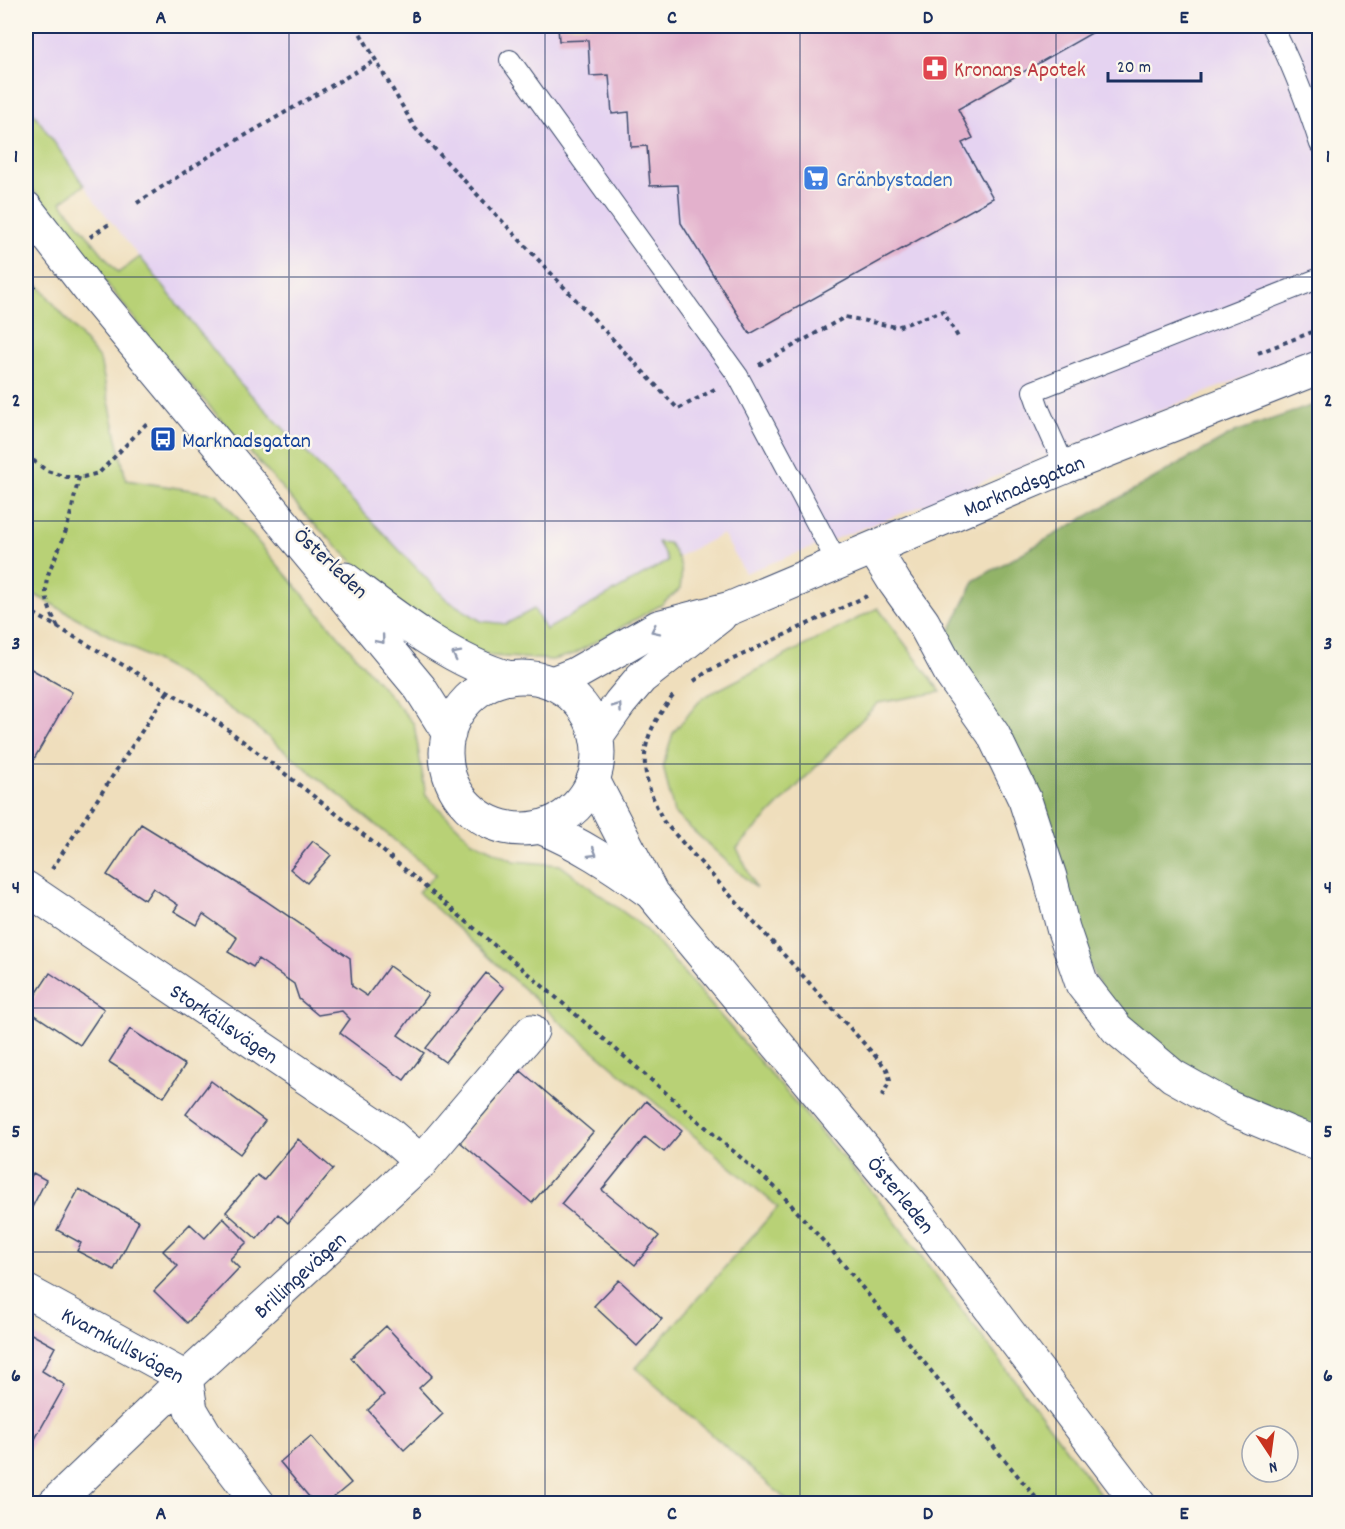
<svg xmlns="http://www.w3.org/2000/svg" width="1345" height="1529" font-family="Dekko,sans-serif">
<rect width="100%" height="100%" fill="#fbf7ec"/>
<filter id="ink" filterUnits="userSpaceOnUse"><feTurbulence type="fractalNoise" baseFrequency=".0167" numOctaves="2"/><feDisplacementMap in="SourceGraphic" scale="12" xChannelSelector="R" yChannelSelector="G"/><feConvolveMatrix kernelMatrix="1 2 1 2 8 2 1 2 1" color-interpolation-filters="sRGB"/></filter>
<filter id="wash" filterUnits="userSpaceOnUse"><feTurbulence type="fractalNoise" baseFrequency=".008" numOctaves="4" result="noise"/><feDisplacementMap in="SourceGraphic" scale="24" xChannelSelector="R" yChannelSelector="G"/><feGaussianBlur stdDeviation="1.35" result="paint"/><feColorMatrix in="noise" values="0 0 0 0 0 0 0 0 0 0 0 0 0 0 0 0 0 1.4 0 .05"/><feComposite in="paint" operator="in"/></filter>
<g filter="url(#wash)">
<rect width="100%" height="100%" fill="#efdebc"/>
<!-- built -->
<path fill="#e5d3f1" d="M26,26H1319V347L940,499L745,573L723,534L677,557L669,543L659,542L669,561L546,630L534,609L506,624L481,621L447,600L239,382L97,204L26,102Z"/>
<!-- green -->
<path fill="#b8d176" stroke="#6a806a" stroke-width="1.5" d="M26,102L84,185L61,202L118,273L140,257L239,382L447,600L481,621L506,624L534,609L546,630L668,561L658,542L669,543C680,562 684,566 680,589L661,605L574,654L552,660L492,656L453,642L394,601L311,521L156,346L26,181Z
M26,270L100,360L126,480L217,494L414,724L426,796L472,841L514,861L560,865L646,929L879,1200L1107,1503H790L636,1368L778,1207L561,1023L418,892L436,874L247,720L177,673L26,590Z
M878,608L941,692L878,703L737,848L756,888L674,813L663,765L673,733L702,698Z"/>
<!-- forest -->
<path fill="#92b367" stroke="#567162" stroke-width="1.5" d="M1319,403V1130L1240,1107L1158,1055L1106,998L1076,939L1055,856L1030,771L943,645L975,580L1235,432Z"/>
<g id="blocks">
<!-- building -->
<path fill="#e3b1cc" d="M558,26H1104L958,109L973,138L962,143L993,198L750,334L681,223L678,185L650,186L647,146L631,147L629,112L612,114L609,75L590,76L588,40L559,41Z
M26,666L72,692L26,773Z
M141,824L263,899L350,958L352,986L367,996L389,966L428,994L398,1035L424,1053L404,1080L340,1033L350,1019L342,1011L318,1015L299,999L294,984L258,959L253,967L228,952L237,938L203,914L197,925L174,911L178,905L153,888L145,900L107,875Z
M313,841L331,855L307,883L290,869Z
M50,973L104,1009L80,1045L26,1009Z
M486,973L504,988L445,1062L426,1048Z
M130,1029L185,1065L164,1097L109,1062Z
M521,1071L593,1132L532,1203L460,1142Z
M211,1081L265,1121L240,1154L186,1114Z
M646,1101L682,1131L664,1152L645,1137L602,1190L659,1236L635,1265L561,1204Z
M298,1139L333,1169L288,1223L278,1214L257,1239L226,1212L257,1175L264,1180Z
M33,1173L46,1180L26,1219V1177L30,1179Z
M79,1189L139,1221L114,1270L77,1251L81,1243L57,1230Z
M223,1218L247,1242L230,1259L239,1268L187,1323L154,1291L178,1266L163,1251L190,1224L205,1238Z
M619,1280L662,1319L637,1346L594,1306Z
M386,1326L432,1376L419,1388L443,1414L404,1450L368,1410L384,1395L351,1358Z
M26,1331L55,1347L42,1371L65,1385L26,1455Z
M311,1436L351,1483L326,1504H315L280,1462Z"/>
</g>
</g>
<g filter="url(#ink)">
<use href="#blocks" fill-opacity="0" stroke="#3b496c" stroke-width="1.5"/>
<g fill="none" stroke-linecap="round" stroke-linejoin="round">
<defs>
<path id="lane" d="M1272,26C1292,63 1307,104 1320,144
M510,60L738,376L838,564
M1065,467L1040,411L1033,391L1320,278"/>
<g id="street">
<path d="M874,549L895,583L923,622L952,676L993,734L1025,800L1050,877L1063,928L1082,984L1117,1029L1173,1076L1230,1108L1299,1137L1320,1144"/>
<path id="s1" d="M552,683L575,674L658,627L731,608L1065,467L1320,367"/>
<path d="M596,737L620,703L641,678L720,616"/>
<path id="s2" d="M26,888L388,1133L421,1162"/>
<path id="s3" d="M26,1291L186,1378L191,1410L204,1432L259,1504"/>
<path id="s4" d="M54,1504L186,1378L421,1162L532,1031"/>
</g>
<g id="secondary">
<path d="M26,208L88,288L420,688L449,734"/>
<path d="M345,579C393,615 452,662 510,678"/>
<circle cx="522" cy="753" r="76"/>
<path id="s5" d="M593,780L652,894L918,1213L1139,1504"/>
<path d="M540,827C579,843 612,865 647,890"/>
</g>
</defs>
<!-- lane casing -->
<use href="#lane" stroke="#3b496c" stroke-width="22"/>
<!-- street casing -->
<use href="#street" stroke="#3b496c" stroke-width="35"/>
<!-- secondary casing -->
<use href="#secondary" stroke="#3b496c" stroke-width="35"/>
<!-- path -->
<path stroke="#3b496c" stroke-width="4" stroke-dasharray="4.5 4.5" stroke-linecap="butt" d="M356,26L415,128L678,409L715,389
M137,203L213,154L376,60
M90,237L112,222
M26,293L35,285
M1258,353L1320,329
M759,365L845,317L897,327L943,311L958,337
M26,455L47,471L67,477H83L99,473L148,422
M26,609L204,712L248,745L370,840L559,1000L777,1189L833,1252L1041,1504
M58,627C32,579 54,571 67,527C72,511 75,493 79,477
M694,681L708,671L867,596
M673,696C636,742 638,771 664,822L887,1069L890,1080L882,1097
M52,869L168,691"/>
<!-- lane -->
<use href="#lane" stroke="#fff" stroke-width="20"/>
<!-- street -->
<use href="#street" stroke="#fff" stroke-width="33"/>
<!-- secondary -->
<use href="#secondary" stroke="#fff" stroke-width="33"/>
</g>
<!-- one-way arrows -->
<defs><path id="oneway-chevron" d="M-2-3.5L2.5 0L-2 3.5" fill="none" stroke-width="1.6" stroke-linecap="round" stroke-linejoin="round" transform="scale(1.5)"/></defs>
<g stroke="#8d97ae">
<use href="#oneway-chevron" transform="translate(655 630) rotate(154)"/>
<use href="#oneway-chevron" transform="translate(381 640) rotate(50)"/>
<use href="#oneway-chevron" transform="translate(456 655) rotate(-153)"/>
<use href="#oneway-chevron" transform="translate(618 707) rotate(-55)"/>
<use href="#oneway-chevron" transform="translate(593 853) rotate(31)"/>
</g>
</g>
<!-- grid -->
<path fill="none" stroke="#1b2f5e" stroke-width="1.5" stroke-opacity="0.55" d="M289,26V1504M545,26V1504M800,26V1504M1056,26V1504M26,277H1320M26,521H1320M26,764H1320M26,1008H1320M26,1252H1320"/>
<!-- icons -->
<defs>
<symbol id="pharmacy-square" viewBox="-11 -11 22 22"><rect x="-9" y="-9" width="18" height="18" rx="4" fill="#e0444e" stroke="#fbf7ec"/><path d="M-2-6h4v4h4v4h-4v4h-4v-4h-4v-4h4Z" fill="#fff"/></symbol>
<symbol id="supermarket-square" viewBox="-11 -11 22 22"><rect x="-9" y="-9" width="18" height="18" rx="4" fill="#3f7fe0" stroke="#fbf7ec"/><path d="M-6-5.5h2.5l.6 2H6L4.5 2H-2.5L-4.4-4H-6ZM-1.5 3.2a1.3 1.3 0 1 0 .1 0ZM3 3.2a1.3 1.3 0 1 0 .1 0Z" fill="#fff"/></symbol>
<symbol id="bus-square" viewBox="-11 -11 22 22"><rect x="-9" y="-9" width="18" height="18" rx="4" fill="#1a4fb4" stroke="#fbf7ec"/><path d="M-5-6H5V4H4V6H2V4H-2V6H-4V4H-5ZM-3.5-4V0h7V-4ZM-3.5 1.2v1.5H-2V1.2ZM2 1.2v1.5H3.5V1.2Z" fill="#fff"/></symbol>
</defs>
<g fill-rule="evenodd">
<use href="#pharmacy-square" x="920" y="53" width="30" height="30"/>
<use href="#supermarket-square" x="801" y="163" width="30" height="30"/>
<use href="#bus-square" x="148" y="424" width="30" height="30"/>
</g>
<g text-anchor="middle" stroke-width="5" stroke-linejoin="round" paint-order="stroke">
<!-- health labels -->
<g font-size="22" fill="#be3a42" stroke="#fbf7ec" text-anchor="start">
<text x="954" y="76">Kronans Apotek</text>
</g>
<!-- shop labels -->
<g font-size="22" fill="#366cbe" stroke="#fbf7ec" text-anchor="start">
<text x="836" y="186">Gränbystaden</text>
</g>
<!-- transit labels -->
<g font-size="22" fill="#164399" stroke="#fbf7ec" text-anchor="start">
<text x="182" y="447">Marknadsgatan</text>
</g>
<!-- street labels -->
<g font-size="22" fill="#1b2f5e" stroke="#fbf7ec">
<text dy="8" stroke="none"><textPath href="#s1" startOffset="513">Marknadsgatan</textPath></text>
<text transform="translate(332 562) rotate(43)" y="8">Österleden</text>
<text dy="8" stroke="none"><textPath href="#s2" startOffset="240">Storkällsvägen</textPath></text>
<text dy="8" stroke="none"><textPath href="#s5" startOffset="519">Österleden</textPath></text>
<text dy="8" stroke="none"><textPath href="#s4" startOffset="336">Brillingevägen</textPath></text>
<text dy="8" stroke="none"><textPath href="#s3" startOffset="111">Kvarnkullsvägen</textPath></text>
</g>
</g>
<!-- margin -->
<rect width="1345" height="1529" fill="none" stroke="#fbf7ec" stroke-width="66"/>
<!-- north arrow -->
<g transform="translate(1270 1454) rotate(167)"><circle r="28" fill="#fbf7ec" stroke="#a1a7b3" stroke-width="1.5"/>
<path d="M0-4.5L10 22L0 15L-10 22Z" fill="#c8321e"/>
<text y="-9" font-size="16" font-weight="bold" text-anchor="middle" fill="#1b2f5e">N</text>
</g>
<!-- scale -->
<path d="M1108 72v9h93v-9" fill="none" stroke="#1b2f5e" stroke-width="3"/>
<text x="1117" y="72" font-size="18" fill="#1b2f5e" stroke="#fbf7ec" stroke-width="4.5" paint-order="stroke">20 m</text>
<rect x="33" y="33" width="1279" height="1463" fill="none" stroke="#1b2f5e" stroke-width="2"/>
<g font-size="20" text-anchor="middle" font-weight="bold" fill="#1b2f5e">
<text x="161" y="23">A</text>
<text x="417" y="23">B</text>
<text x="672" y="23">C</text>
<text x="928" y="23">D</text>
<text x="1184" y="23">E</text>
<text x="16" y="162">1</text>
<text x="1328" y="162">1</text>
<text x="16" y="406">2</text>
<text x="1328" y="406">2</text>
<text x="16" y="649">3</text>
<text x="1328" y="649">3</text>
<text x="16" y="893">4</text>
<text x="1328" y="893">4</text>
<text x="16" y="1137">5</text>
<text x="1328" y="1137">5</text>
<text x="16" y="1381">6</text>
<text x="1328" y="1381">6</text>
<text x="161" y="1519">A</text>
<text x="417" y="1519">B</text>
<text x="672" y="1519">C</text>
<text x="928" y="1519">D</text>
<text x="1184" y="1519">E</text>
</g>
</svg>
